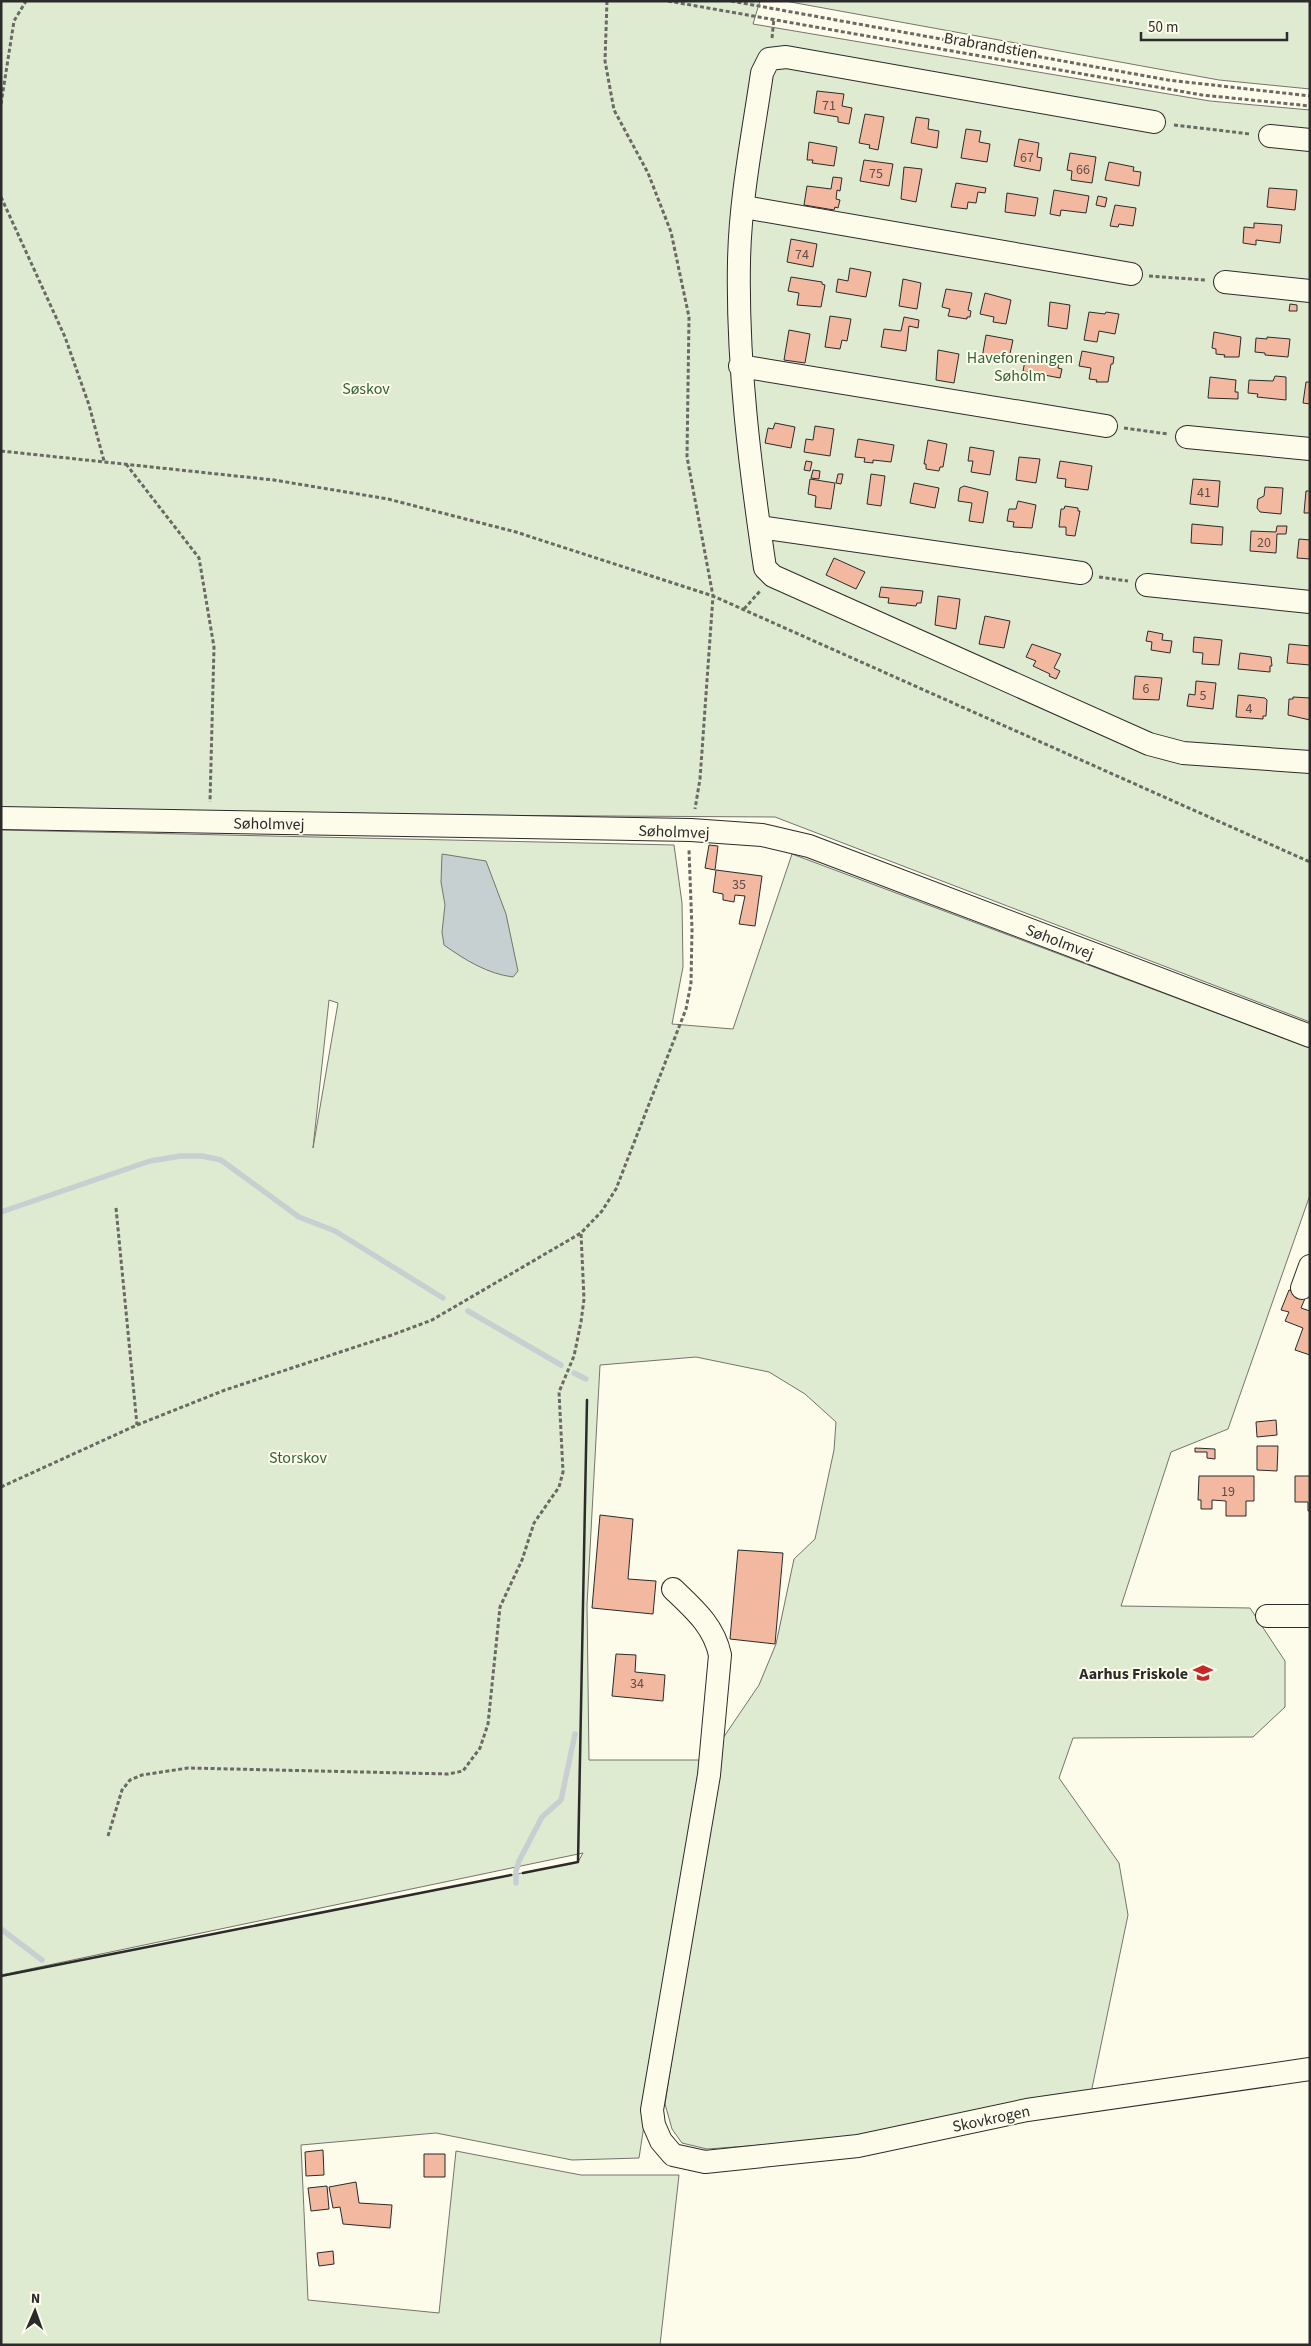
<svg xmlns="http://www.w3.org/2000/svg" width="1311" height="2346" font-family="'Source Sans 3',sans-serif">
<rect width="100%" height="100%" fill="#fdfbea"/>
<!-- green -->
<path fill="#deebd1" stroke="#74746e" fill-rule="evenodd" d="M1,1H760L753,24L1210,101L1310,110V1022L775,817L105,813L1,809Z
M785,1H1310V89L1219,80Z
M1,830L674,845L682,903L683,967L672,1024L733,1029L792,854L1310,1048V1195L1228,1429L1171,1452L1121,1606L1250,1608L1285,1661V1707L1253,1737L1073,1738L1059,1778L1119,1863L1128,1915L1091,2093L829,2140L707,2149L682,2143L672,2129L665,2104L721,1741L759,1685L776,1644L794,1559L815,1539L834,1450L836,1422L805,1394L769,1372L696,1357L600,1365L587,1605L589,1760H700L639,2158L572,2160L436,2133L301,2145L308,2300L439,2313L456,2151L581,2175H679L660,2345H1V1976L578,1862L583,1853L1,1975ZM329,1000L338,1003L313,1148Z"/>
<!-- water -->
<path fill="#c7d0d0" stroke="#74746e" d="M442,854L486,861L506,914L518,971L513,977C488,974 465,960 444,945L442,932L445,905L441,882Z"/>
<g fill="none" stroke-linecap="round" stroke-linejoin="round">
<!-- stream -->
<path stroke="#c7d0d0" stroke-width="5.5" d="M1,1212L150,1161L181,1156H202L221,1160L299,1217L335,1231L443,1298
M468,1311L561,1365
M574,1373L586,1379
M516,1883V1871L519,1861L542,1817L561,1800L575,1734
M1,1929L42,1960"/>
</g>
<!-- building -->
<path fill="#f2b8a0" stroke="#2b2b2b" d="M817,91L844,94L842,106L852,108L849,124L838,122V117L814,113Z
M865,114L884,117L878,150L869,148L870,145L859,143Z
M916,117L929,119L928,129L939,131L937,148L911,143Z
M966,129L981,131L979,142L990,144L987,162L961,158Z
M1019,139L1039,143L1037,157L1042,158L1040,171L1014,166Z
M809,142L837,147L834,166L812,163L813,160H807Z
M1070,153L1096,157L1092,183L1071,180L1072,171L1067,170Z
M864,160L893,164L889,186L860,181Z
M1109,162L1134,167L1133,171L1141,172L1139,186L1105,180Z
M904,167L922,169L916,202L901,199Z
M833,177L842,178L840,191L837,190L836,199L840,200L838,208L835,207L834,210L804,205L807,186L831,189Z
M956,183L986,188L985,193L978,192L976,203L968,202L967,209L951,207Z
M1269,188L1297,190L1295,210L1267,207Z
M1054,190L1089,196L1086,213L1061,210L1060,216L1050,214Z
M1007,193L1038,198L1035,216L1005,212Z
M1098,196L1107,198L1105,207L1096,205Z
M1115,205L1136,208L1133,226L1119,224L1118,227L1110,226Z
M1254,223L1282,225L1280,243L1256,240V245L1243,243L1244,227L1254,228Z
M791,239L817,244L813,267L787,262Z
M850,268L871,272L866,297L836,292L838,279L848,281Z
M791,277L822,282V284L825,285L821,307L797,305L799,293L788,291Z
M903,279L921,283L917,309L899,306Z
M946,289L972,293L968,310L971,311L970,317H967V319L948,316L950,309L942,307Z
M985,293L1011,300L1006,324L993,322L994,317L980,314Z
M1050,302L1070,305L1067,329L1048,326Z
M1290,304L1297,305V311H1289Z
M1089,312L1105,314L1106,312L1119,314L1115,334L1099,331L1097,342L1084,340Z
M830,316L851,319L847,341L842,340L840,349L825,347Z
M904,317L919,320L918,328L909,326L906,351L881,347L884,329L901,331Z
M789,330L810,334L805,363L784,360Z
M1214,332L1241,337L1239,357H1224L1225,355L1216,354V349L1212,348Z
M986,335L1013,340L1009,358L995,355L994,360L982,358Z
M1267,337L1290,339L1288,357L1265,355V353L1255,352L1256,338L1267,339Z
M938,350L959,354L954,383L936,380Z
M1082,351L1114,357L1113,364H1111L1108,382H1096L1097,380L1089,379L1091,368L1079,366Z
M1026,356L1059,360L1058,368L1062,369L1060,378L1023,371Z
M1275,376L1286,377V400L1257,397L1258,394L1248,393L1249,380L1273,381Z
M1210,377L1236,380L1235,392H1238V399L1208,398Z
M1306,382H1310V404L1303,403Z
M775,423L795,427L791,448L765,443L768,428L773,429Z
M815,426L834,429L830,456L804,452L806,439L813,440Z
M858,439L894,445L891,462L873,460V463L864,462L865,458L855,457Z
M928,440L947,444L943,467H940L939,471L926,469V464H924Z
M970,447L994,451L990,475L971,472L973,461H968Z
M1019,457L1040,459L1036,483L1016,480Z
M806,461L812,462L810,471L804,470Z
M1060,461L1092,466L1088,490L1065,487L1066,479L1057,478Z
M813,470L820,471L819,479L811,478Z
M838,474H843L841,484L836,483Z
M871,474L885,476L881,506L867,504Z
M810,479L835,483L831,509L815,507L816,496L808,494Z
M1193,479L1220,481L1218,507L1190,504Z
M914,483L939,488L935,508L910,503Z
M964,486L988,492L983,523L969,521L972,503L958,501L960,488Z
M1265,487L1283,488L1281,514L1260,512L1257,508L1258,499L1264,496Z
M1306,491H1310V513H1304Z
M1018,501L1036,505L1032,528L1013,527L1014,522L1007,521L1009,509H1016Z
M1065,506L1078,508V511H1080L1075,536L1066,535V527H1059L1061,509H1064Z
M1192,524L1223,527L1222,545L1191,543Z
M1277,526H1287L1286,534H1277L1276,553L1250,551L1251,531L1276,532Z
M1299,539L1310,540V559L1297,558Z
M834,558L865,572L856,589L826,575Z
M881,587L923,591L921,603H917L916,606L888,603L889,598L879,597Z
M938,596L960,599L956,629L935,625Z
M985,616L1010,621L1004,648L979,644Z
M1148,631L1163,634L1162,640L1172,641L1170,653L1151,650L1152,642L1146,641Z
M1194,637L1222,640L1219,665L1202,664L1203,653L1193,652Z
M1032,644L1061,654L1054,668L1060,671L1056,679L1049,676L1050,674L1033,666L1036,661L1026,657Z
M1289,644L1310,646V665L1287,663Z
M1240,653L1271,657L1272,666H1270V672L1238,669Z
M1135,676L1162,678L1159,700L1133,699Z
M1196,681L1216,683L1213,709L1187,706L1189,694L1195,695Z
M1238,695L1265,698L1267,700L1266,716H1263V719L1236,717Z
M1293,697L1310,698V720L1288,715L1289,699H1293Z
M709,845L718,846L715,870L705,868Z
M716,870L762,876L755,926L739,924L745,896L735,895L734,902L723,900V894L713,892Z
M1289,1290L1306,1296L1301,1308L1310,1311V1355L1295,1350L1303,1328L1285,1321L1289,1312L1281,1310Z
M1276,1420L1277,1435L1257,1437L1256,1422Z
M1257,1446H1278L1277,1471L1257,1470Z
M1195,1448L1215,1449V1459L1207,1458V1452H1195Z
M1199,1476H1254V1501H1246V1516H1226V1501L1212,1500V1509H1201V1500H1198Z
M1295,1476H1310V1511H1308V1502H1295Z
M600,1515L633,1519L628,1579L656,1581L653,1614L592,1608Z
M738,1550L783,1553L775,1644L730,1639Z
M616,1654L636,1655L635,1672L665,1675L663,1701L612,1696Z
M323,2150L324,2175L306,2176L305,2152Z
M424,2154H445V2177H424Z
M356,2182L359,2203L392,2205L390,2228L343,2224L340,2207L333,2208L329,2187Z
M327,2186L329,2209L311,2211L308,2188Z
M333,2251L334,2264L319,2266L317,2253Z"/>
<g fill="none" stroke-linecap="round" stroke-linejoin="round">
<defs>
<path id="minor" d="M1154,122L786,57L769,59L762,73C753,135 740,199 739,262C737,364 750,467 765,568L773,576L1149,744L1183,753L1310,762
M1270,136L1310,140
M744,207L1131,274
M1225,282L1310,291
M740,366L1106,426
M1187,437L1310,449
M759,527L1081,573
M1147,585L1310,602
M1,818L691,830L762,835L809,846L1310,1036
M1302,1288L1310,1266
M673,1589C694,1609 714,1626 720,1655L709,1775L652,2110L654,2125L661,2141L673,2155L705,2162L858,2146L1027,2110L1310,2069
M1267,1616H1310"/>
</defs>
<!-- minor casing -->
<use href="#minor" stroke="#2b2b2b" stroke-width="24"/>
<!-- path -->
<path stroke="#6a6964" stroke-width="3" stroke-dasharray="4 2.5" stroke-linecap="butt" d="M607,1L605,61L614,110L648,173L671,232L689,317L687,457L713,596L700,779L695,809
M668,1L1202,95L1310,106
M731,1L1168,80L1310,96
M772,38L774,18
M1,104L14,21L26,1
M1174,125L1250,134
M1,197L65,337L89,405L104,461
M1149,276L1205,280
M1124,428L1168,434
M1,451L274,480L388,499L516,532L713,596L1310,862
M126,464L199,558L214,647L210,802
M1099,577L1128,581
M744,609L760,591
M116,1208L137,1425
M1,1487L137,1425L225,1390L392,1335L432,1320L581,1233L602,1211L616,1189L686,1009L691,983L692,929L689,850
M108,1836L122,1790L130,1780L142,1775L188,1768L448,1774L463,1771L480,1748L488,1724L500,1607L522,1560L534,1523L559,1487L563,1472L559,1392L574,1356L581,1322L584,1299L581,1233"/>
<!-- minor -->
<use href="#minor" stroke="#fdfbea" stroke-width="22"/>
<!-- wall -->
<path stroke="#2b2b2b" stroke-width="2.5" d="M523,1873L578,1862L587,1400
M1,1976L511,1875"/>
</g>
<!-- icons -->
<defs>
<symbol id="school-bare" viewBox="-9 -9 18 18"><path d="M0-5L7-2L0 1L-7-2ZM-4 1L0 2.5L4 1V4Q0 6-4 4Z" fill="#c62828" stroke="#fdfbea" stroke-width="2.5" paint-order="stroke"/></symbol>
</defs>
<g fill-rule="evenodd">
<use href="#school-bare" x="1189" y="1659" width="28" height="28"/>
</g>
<g text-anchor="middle" stroke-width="4" stroke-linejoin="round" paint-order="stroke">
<!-- number labels -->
<g font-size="14" fill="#5d4e48">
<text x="829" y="110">71</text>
<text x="1027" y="162">67</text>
<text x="1083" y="174">66</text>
<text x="876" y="178">75</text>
<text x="802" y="259">74</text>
<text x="1204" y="497">41</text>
<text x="1264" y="547">20</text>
<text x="1146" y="693">6</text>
<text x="1203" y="700">5</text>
<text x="1249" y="713">4</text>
<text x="739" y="889">35</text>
<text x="1228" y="1496">19</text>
<text x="637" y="1688">34</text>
</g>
<!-- street labels -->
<g font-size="16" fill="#2b2b2b" stroke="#fdfbea">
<text transform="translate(991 45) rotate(10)" y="6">Brabrandstien</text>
<text transform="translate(269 823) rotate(1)" y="6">Søholmvej</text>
<text transform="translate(674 831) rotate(2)" y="6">Søholmvej</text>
<text transform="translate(1060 941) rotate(21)" y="6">Søholmvej</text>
<text transform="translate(991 2118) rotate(-12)" y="6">Skovkrogen</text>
</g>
<!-- park labels -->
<g font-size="16" fill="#34623c" stroke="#fdfbea">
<text x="1020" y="363">Haveforeningen<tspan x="1020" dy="18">Søholm</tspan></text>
<text x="366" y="394">Søskov</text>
<text x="298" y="1463">Storskov</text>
</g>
<!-- poi labels -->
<g font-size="16" font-weight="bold" fill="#2b2b2b" stroke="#fdfbea" text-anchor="end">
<text x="1188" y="1679">Aarhus Friskole</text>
</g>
</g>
<!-- border -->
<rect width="1311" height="2346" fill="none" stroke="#2b2b2b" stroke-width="5"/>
<!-- north arrow -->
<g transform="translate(35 2311) rotate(2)" stroke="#fdfbea" stroke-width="4" paint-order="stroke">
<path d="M0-4L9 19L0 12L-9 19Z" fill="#2b2b2b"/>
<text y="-8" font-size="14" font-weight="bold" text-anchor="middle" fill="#2b2b2b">N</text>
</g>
<!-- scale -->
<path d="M1141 32v8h146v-8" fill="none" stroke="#2b2b2b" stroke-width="2.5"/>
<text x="1148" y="32" font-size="15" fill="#2b2b2b" stroke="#fdfbea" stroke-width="4" paint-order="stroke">50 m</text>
</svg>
